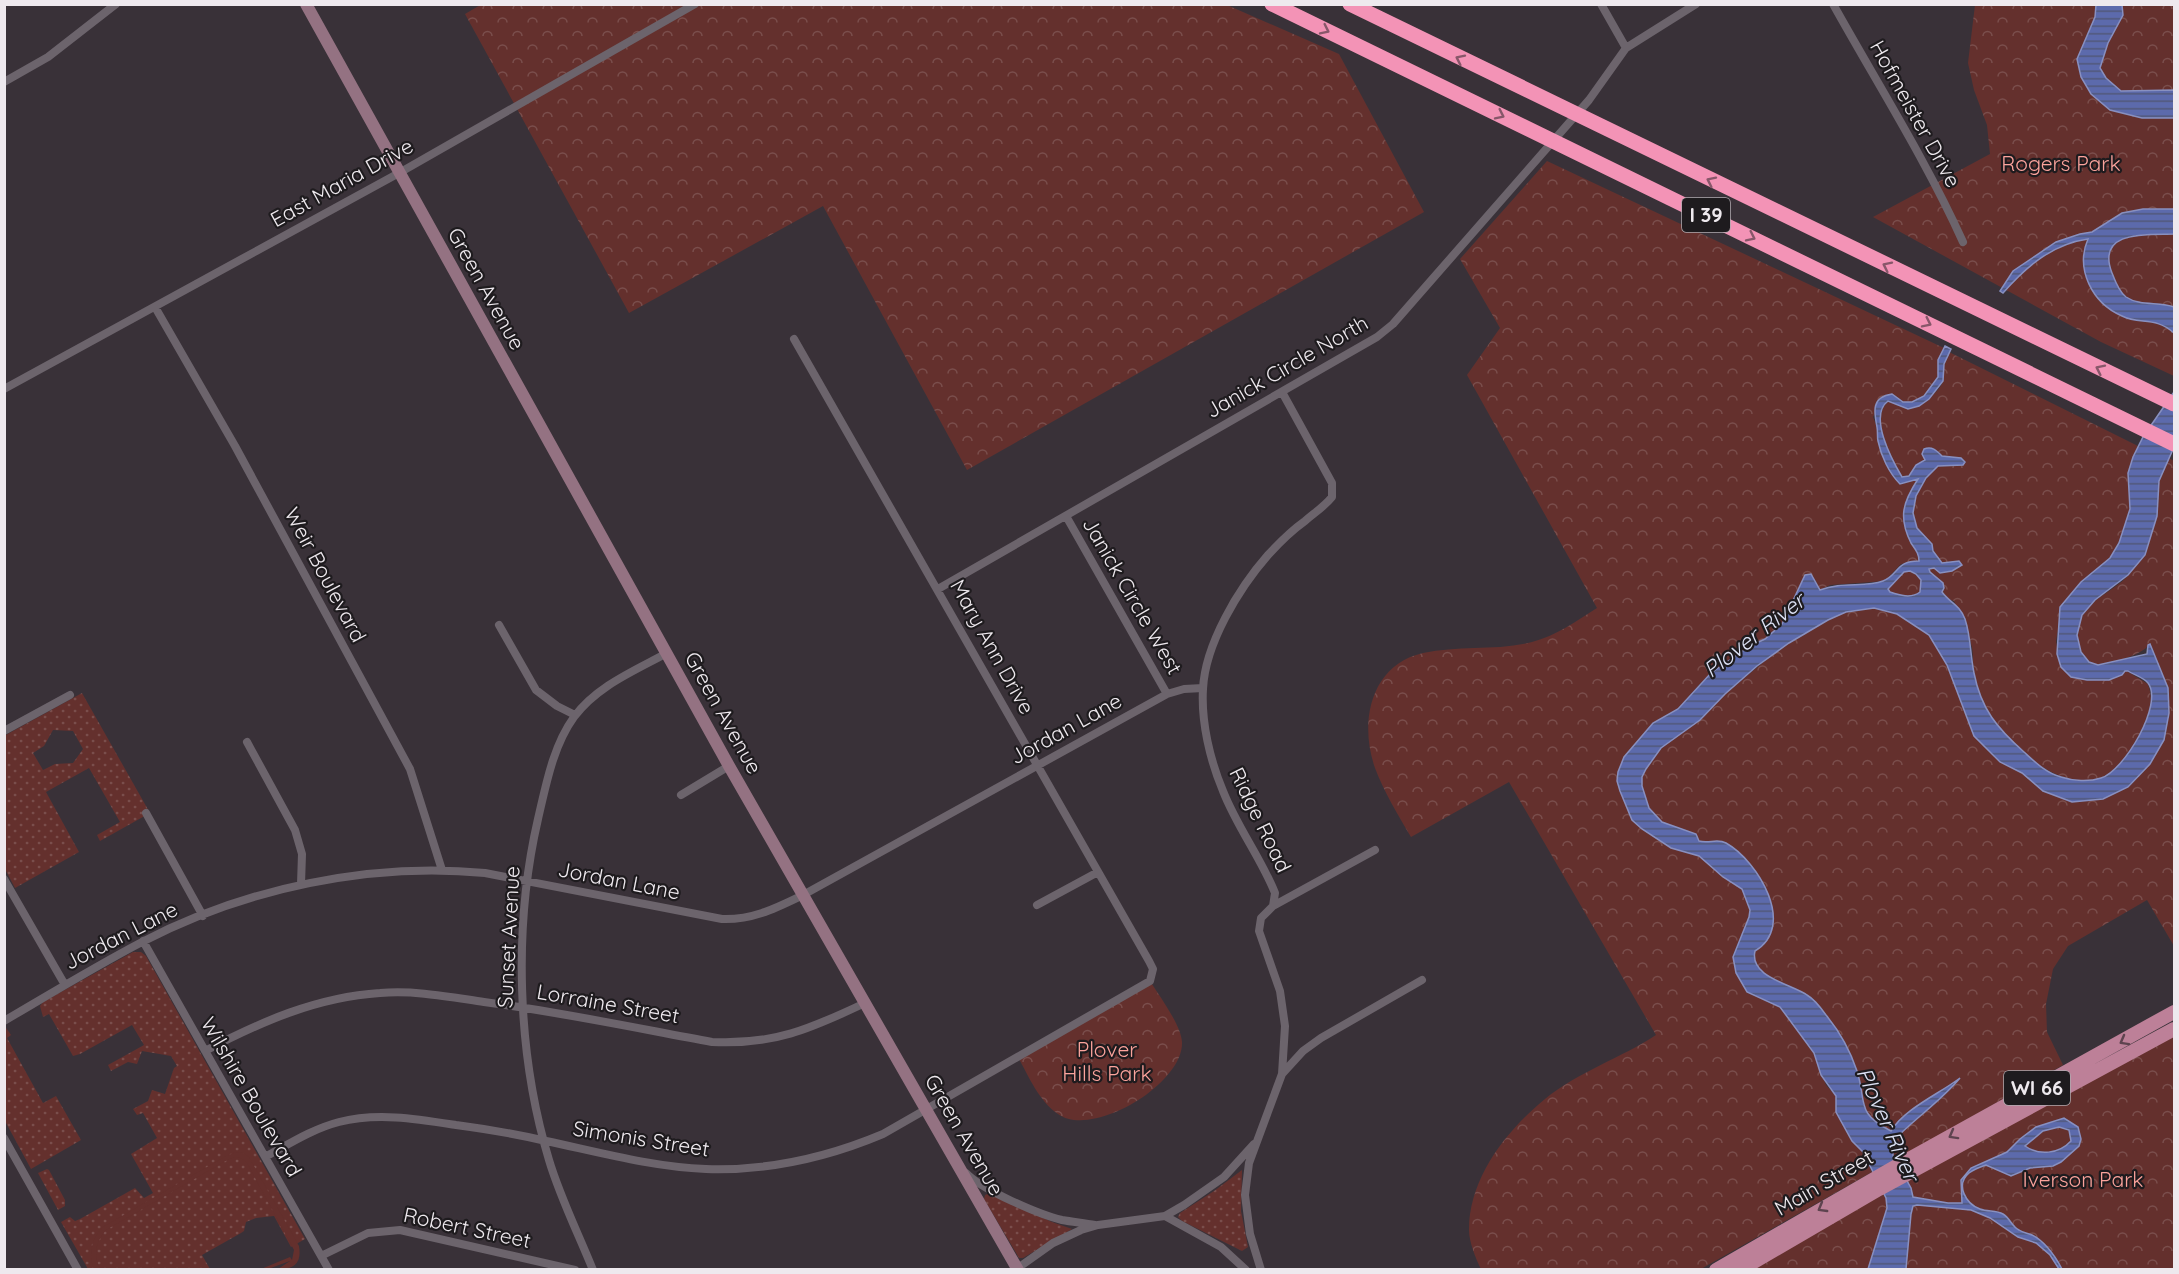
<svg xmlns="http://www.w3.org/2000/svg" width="2179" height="1274" font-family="Quicksand,sans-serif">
<defs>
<pattern id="grass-dots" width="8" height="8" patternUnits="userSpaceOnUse" patternTransform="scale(1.5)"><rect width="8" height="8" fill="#64302d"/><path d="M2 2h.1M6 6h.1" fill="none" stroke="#7a4e4c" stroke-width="1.8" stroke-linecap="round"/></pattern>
<pattern id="forest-crowns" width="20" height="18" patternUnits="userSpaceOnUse" patternTransform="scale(1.5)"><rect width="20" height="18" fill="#64302d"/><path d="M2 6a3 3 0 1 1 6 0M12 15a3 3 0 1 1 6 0" fill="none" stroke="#7a4e4c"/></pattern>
<pattern id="water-rules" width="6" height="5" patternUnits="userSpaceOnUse" patternTransform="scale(1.5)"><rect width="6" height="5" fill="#5c6aac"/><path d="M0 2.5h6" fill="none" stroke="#52587a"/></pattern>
</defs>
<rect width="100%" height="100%" fill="#393138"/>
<!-- grass -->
<path fill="url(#grass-dots)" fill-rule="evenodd" d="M82,693L150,813L100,841L97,835L120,822L89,768L46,792L79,852L15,888L5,869L4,736ZM53,730L73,731L83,749L73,763L55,764L43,770L33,753L44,746Z
M133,952H141L146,956L305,1239L291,1247L274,1216L256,1218L246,1222L244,1231L241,1233L202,1255L210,1269H88L61,1222L70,1217L75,1221L80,1219L135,1188L144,1198L153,1193L131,1154L157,1138L143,1113L137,1115L133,1109L148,1101L152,1090L165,1094L174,1068L177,1066L171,1056L142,1051L137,1064L128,1062L111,1071L108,1065L144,1045L132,1025L80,1054L73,1056L49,1014L43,1017L40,1006L43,1002Z
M4,1025L11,1035L7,1038L43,1103L56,1096L81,1140L31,1169L5,1121Z
M47,1169L49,1170L65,1200V1206L58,1210L38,1173Z
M1242,1170L1241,1211L1248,1247L1242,1251L1182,1221L1178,1217L1180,1213L1214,1191Z
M990,1193L1052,1222L1072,1229L1023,1258H1019L984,1199L985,1195Z"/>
<!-- forest -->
<path fill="url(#forest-crowns)" d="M482,4L1227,5L1339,54L1424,212L967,470L823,206L629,313L465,14Z
M1975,5H2174V376L2101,342L1873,217L1990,154L1987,125L1974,90L1968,63Z
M1547,161L1944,348L1938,360V377L1924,396L1912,402H1903L1892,394L1886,395L1873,417L1877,427L1878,441L1900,484L1919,479C1903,501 1898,517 1911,543C1915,549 1919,553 1919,561L1901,564L1885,581L1830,585L1820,590L1815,580L1805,575L1782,624L1765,639L1750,646L1726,663L1700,684L1678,709L1653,723L1624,757L1620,791L1632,820L1642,829L1671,848L1699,856L1723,877L1742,889L1750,910L1749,917L1733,955L1747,992L1780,1007L1801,1033L1814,1053L1826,1085L1836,1096V1112L1852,1141L1863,1152L1872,1172L1701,1269H1481C1476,1259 1469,1242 1469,1230C1469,1178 1506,1131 1545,1099C1578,1072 1621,1058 1656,1035L1509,782L1411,837C1398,815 1384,792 1375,768C1359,723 1370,665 1423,653C1459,645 1497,651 1532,642C1556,636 1576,621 1597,608L1467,375L1500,328L1460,259Z
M1949,352L2138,446L2128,473L2130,509L2119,543L2110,558L2081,582L2059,625L2056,641L2061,667L2125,670L2148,684C2155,704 2148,717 2139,735C2134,744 2129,755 2123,763C2085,805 2030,764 2002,733C1987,717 1977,692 1974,671C1972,662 1974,652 1971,644C1968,629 1959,615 1954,601C1944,598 1942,593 1943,583L1930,572L1929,569L1935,568L1940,573L1952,571L1959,561L1942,563C1940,559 1936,555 1934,551C1930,544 1935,549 1930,543C1925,537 1919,532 1915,524C1905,504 1924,479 1938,466H1955L1961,458L1941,456L1936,450C1926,459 1916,465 1909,476L1902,477C1892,459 1868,416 1889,401L1899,406C1917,402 1942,398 1944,375C1944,366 1943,360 1949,352Z
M2169,458L2174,461V946L2147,900L2068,946L2053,969L2046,1004L2047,1032L2063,1065L1895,1160L1893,1156V1141C1912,1120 1941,1103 1957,1081L1914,1109L1891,1131C1855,1112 1868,1103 1857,1071C1850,1050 1840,1032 1826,1015C1821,1008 1814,999 1807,995C1791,984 1749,977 1755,951L1764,945L1772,911L1707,843L1699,841L1696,834L1662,823L1649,808L1642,786V776L1661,748L1700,720L1725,694L1779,649L1828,620L1846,612L1874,608L1897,614L1929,635L1947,665L1974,736L2000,762L2022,773L2043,791L2103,799L2169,713L2168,688L2150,644C2144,654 2108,666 2096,664C2084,662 2077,646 2077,635C2076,601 2114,594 2129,574C2133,568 2155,523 2157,516C2159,506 2157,494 2158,483C2160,475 2165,466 2169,458Z
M1910,571L1917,574L1921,580L1920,592C1911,599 1899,595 1890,592L1888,589L1904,572Z
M1150,981C1160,997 1181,1025 1182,1042C1184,1084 1092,1139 1058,1114C1039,1101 1029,1077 1018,1057Z
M2174,1029V1269L1740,1270Z"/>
<!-- pitch -->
<path fill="#64302d" d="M236,1152L243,1153L249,1157L299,1246C302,1263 294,1270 278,1269L290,1261L268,1269H261L290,1257L292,1260L294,1250L247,1163C242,1157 236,1156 229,1159L106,1230C96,1241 93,1256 100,1269H94C88,1255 91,1239 103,1227L226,1156Z"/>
<!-- water -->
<path fill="url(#water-rules)" stroke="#8890c0" stroke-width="1.5" fill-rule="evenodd" d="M2096,5H2122L2123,15L2108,43L2100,68L2106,78L2121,91L2174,90V118H2142L2110,110L2091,94L2081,77L2077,59L2095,17Z
M2143,209H2174V234C2150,235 2095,229 2112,273C2115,281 2119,292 2126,297C2141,307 2159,301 2174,307V333C2155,316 2140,325 2122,316C2092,303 2075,269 2088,239C2052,244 2026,267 2003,293L2000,291L2013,271L2056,242L2080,234L2092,232L2122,213Z
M1945,346L1951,349L1944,364L1943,381L1929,399L1919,406L1908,409L1888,401C1868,416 1892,460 1902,477L1909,476L1916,465L1925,460L1922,454L1924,449C1932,446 1936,450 1942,456L1961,458L1965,462L1963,465L1938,466L1926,478L1916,496L1913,513L1917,528L1932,544L1933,551L1942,563L1959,561L1962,565L1952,571L1940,573L1934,568L1929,569L1930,572L1943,583L1944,588L1942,592C1950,603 1959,604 1965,619C1971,637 1970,654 1974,673C1981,709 1997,728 2024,752C2035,762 2046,773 2061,777C2073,781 2089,782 2101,778C2124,771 2164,704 2148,683C2143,677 2134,675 2128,671H2125L2122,675L2109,680H2087L2071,677L2061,667L2057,654L2060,607L2081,582L2110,558L2119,543L2130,509L2128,473L2133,457L2143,437L2174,392V447L2159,481L2157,516L2145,555L2128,575L2095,600L2082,615L2077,635L2081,652L2089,662L2098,665L2147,654L2148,645L2150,644L2168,688L2169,713L2164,740L2150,764L2128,787L2103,799L2072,802L2043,791L2022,773L2000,762L1974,736L1947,665L1929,635L1897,614L1874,608L1846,612L1828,620L1789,643L1757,666L1725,694L1700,720L1661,748L1646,769L1642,777V786L1649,808L1662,822L1696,834L1699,841C1709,844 1717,838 1726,843C1758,861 1797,926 1755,951C1749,977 1791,984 1807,995C1814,999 1821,1008 1826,1015C1840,1032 1850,1050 1857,1071C1867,1102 1855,1113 1891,1131C1904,1109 1939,1094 1960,1078C1940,1102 1914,1119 1893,1141V1156L1911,1188L1913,1197L1948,1203H1962L1961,1180L1971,1168L2007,1152L2020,1139L2036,1127L2064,1118L2078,1127L2081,1139L2079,1146L2061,1162L2053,1166L2030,1168L2011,1176L1986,1165C1980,1167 1974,1169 1969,1173C1955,1185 1966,1204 1980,1209C1988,1212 1996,1210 2003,1214C2010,1218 2012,1227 2019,1230C2023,1233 2028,1233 2032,1235C2046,1242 2055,1256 2062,1269H2059L2050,1255L2036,1243L2018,1237L1990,1218L1971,1210L1917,1205L1913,1206L1911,1214L1906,1269H1868L1887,1208L1886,1198L1863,1152L1852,1141L1836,1112V1096L1821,1075L1814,1053L1780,1007L1747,992L1736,973L1733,957L1749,917L1750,910L1742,889L1723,877L1699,856L1671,848L1642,829L1632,820L1620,791L1617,781L1618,772L1624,757L1653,723L1678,709L1711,673L1750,646L1765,639L1782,624L1805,575L1811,574L1820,590C1842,581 1865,588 1883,581C1899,575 1895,561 1919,561C1919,553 1915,549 1911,543C1898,517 1903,502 1918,479L1900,484C1889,473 1881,456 1878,441C1877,437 1878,432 1877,427C1874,412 1871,397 1892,394L1903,402H1912L1924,396L1938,377V360ZM1910,571L1916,574L1921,580L1920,592C1911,599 1899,595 1890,592L1888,589L1904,572ZM2059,1127L2069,1130L2071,1141C2059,1154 2039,1156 2025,1146L2043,1131Z"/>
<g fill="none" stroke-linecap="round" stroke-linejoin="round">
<!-- street -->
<path stroke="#6c646c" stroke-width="8" d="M1601,4L1626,48
M1833,4C1877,83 1926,160 1963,242
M4,82L48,57L116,4
M155,307L235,446L410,769L442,870
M4,389L399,173L695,4
M1066,516L1167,694
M938,589L1377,337L1393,324L1589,100L1626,48L1696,4
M499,625L536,690L557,706L575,715
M4,731L70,695
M247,742L295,830L302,854L301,884
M681,795L729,766
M146,813L203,916
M4,879L65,985
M1037,905L1098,872
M1273,906L1375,850
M143,941L329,1270
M4,1021C50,994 96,966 142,942C245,888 371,862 485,873L722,919C753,920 776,908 803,895L1167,694L1184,689L1203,688
M205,1051C260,1022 317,997 380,993C415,990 450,997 484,1002C560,1012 636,1028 712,1042C774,1045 810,1029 865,1003
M1282,1074L1303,1051L1321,1038L1422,980
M4,1138L78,1270
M265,1157C289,1144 312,1129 339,1122C377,1112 418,1119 456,1125C486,1129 516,1134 546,1141C598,1152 652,1167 706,1169C768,1171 826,1158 883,1134L1150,981L1153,969L1149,961L794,339
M966,1173C982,1190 1040,1215 1062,1220C1073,1222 1084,1223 1095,1225
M1165,1216L1221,1247L1246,1270
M321,1256L368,1233L400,1230L575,1270
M593,1270C578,1233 560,1197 549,1160C517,1054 513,927 538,819C546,785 553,746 574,717C597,686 634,671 667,653
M1015,1270L1053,1243L1081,1230L1098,1225L1165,1216L1184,1205L1224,1177L1254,1144
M1261,1270L1250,1234L1245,1195L1249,1163L1282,1074L1285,1026L1280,991L1259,931L1261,918L1273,906L1275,893C1261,858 1237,827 1223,791C1210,760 1201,722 1203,689C1205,644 1239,588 1268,555C1279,543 1291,531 1305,521C1314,513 1324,507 1332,497V483L1282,392"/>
<!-- secondary -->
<path stroke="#947282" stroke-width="12" d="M306,4L729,766L1018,1270"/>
<!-- primary -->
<path stroke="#bd8098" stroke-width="14" d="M1716,1270L1900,1164L2174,1012
M1740,1270L1879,1189L2174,1029"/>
<!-- highway -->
<path stroke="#f393b6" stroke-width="15" d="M1272,4L2174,444
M1350,4L2174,404"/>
</g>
<!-- one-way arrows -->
<defs><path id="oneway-chevron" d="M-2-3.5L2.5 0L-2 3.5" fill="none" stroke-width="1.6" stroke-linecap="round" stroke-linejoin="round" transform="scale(1.5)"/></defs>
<g stroke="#88576a">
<use href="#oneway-chevron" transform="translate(1325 30) rotate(26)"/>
<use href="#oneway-chevron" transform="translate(1460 59) rotate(-154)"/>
<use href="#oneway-chevron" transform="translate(1500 115) rotate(26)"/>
<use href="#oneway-chevron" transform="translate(1711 181) rotate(-154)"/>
<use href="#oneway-chevron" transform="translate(1751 237) rotate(26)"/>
<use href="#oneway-chevron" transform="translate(1887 266) rotate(-154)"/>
<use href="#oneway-chevron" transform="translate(1927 323) rotate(26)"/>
<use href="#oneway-chevron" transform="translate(2100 369) rotate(-154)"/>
</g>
<g stroke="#5e434f">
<use href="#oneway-chevron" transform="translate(2124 1041) rotate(151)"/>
<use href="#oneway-chevron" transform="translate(1953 1135) rotate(151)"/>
<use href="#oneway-chevron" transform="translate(1822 1208) rotate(150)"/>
</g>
<g text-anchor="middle" stroke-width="4.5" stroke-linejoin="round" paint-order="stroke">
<!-- shield labels -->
<g fill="#1e1b1e" stroke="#b0abb0" stroke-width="1.5">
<rect x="1682" y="198" width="48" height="34" rx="4.5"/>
<rect x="2004" y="1071" width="66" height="34" rx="4.5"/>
</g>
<g font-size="20" font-weight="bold" fill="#eee9ee">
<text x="1706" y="222">I 39</text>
<text x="2037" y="1095">WI 66</text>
</g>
<!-- street labels -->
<g font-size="21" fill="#eee9ee" stroke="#1e1b1e">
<text transform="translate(1915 114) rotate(61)" y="7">Hofmeister Drive</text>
<text transform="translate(342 183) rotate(-29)" y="7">East Maria Drive</text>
<text transform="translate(486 289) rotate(61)" y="7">Green Avenue</text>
<text transform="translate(1287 367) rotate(-30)" y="7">Janick Circle North</text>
<text transform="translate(325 575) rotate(62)" y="7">Weir Boulevard</text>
<text transform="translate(1132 596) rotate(60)" y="7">Janick Circle West</text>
<text transform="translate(992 647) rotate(61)" y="7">Mary Ann Drive</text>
<text transform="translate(723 713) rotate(61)" y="7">Green Avenue</text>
<text transform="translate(1066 729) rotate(-29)" y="7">Jordan Lane</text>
<text transform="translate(1260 820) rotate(64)" y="7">Ridge Road</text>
<text transform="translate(619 881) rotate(11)" y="7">Jordan Lane</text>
<text transform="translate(121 936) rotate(-27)" y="7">Jordan Lane</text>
<text transform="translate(509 937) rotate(-87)" y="7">Sunset Avenue</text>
<text transform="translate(608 1004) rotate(10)" y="7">Lorraine Street</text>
<text transform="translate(251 1097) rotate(60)" y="7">Wilshire Boulevard</text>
<text transform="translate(964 1135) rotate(60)" y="7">Green Avenue</text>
<text transform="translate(641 1139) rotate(9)" y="7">Simonis Street</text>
<text transform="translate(1824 1183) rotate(-30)" y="7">Main Street</text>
<text transform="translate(467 1228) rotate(12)" y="7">Robert Street</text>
</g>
<!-- park labels -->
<g font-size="21" fill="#fca39c" stroke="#1e1b1e">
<text x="2061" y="171">Rogers Park</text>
<text x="1107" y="1057">Plover<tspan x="1107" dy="24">Hills Park</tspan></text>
<text x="2083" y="1187">Iverson Park</text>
</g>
<!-- water labels -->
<g font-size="22" font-style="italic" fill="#dde2f5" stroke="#1e1b1e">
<text transform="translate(1754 635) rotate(-38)" y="8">Plover River</text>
<text transform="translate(1888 1124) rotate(66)" y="8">Plover River</text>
</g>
</g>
<!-- border -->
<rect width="2179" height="1274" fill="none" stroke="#eee9ee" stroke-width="12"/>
</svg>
